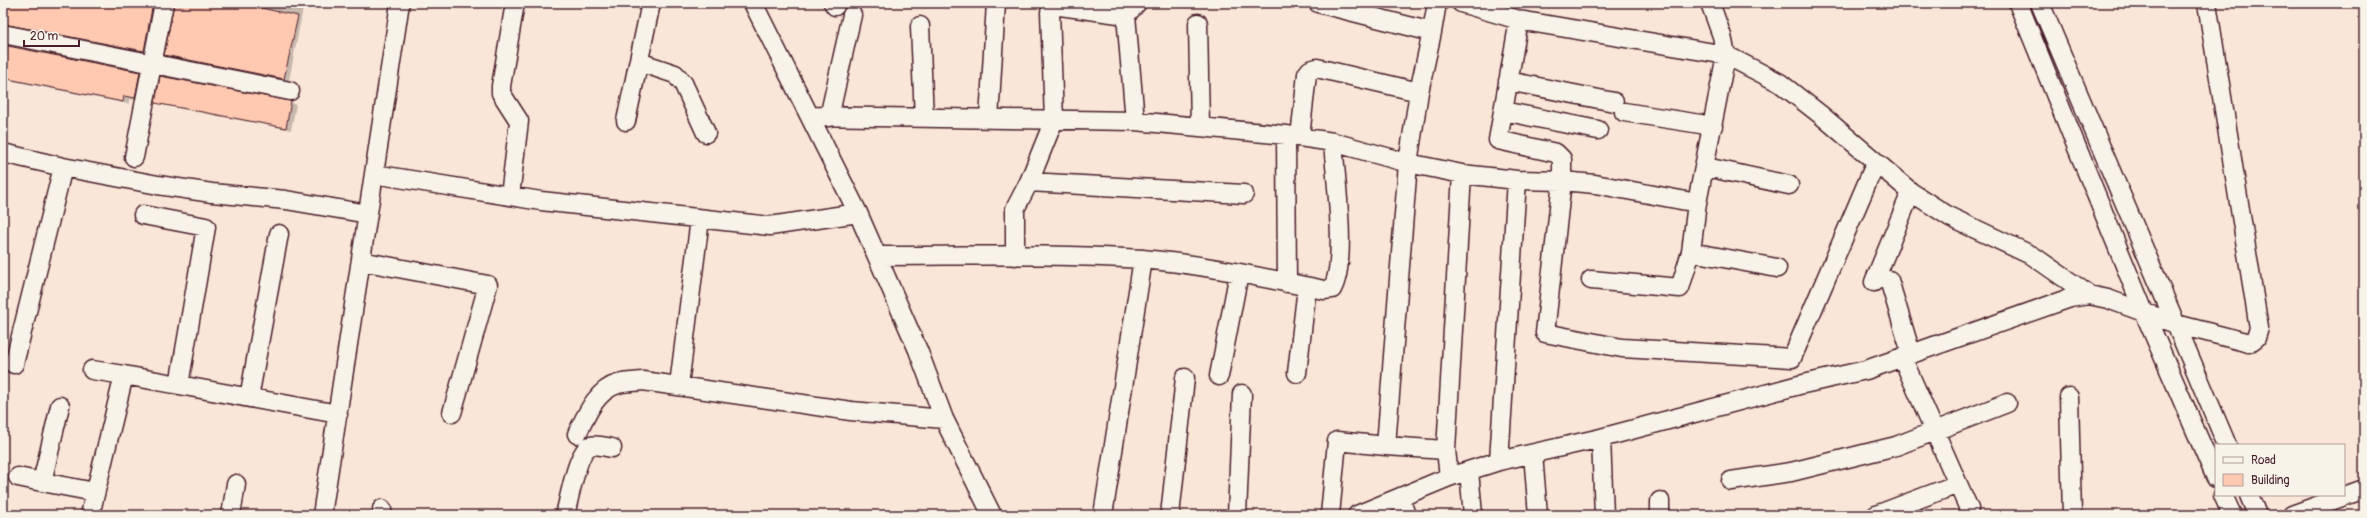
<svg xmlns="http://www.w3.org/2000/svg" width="2367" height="518" font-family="Pangolin,sans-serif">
<rect width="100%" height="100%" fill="#f9e6d8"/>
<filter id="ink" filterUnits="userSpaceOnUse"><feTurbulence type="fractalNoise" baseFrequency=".025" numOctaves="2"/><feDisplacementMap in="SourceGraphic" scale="8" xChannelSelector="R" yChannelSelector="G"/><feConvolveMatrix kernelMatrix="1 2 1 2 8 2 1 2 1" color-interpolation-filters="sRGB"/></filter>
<g filter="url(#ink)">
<!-- shadow -->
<path fill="#0003" d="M3,3H159L149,54L11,26L3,29Z
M175,3H304L289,81L170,58L166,55Z
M3,46L140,73L145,76L140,101L130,99L128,104L3,79Z
M161,77L291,102L296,105L291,130L162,105L158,102Z"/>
<!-- building -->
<path fill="#ffc9b1" stroke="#4a1f2b" d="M3,3H46L57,5V3H153L144,51L3,24Z
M174,3H238L298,16L284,79L164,55Z
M3,45L140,72L135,98L124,96L123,102L3,78Z
M160,76L291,101L286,128L155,103Z"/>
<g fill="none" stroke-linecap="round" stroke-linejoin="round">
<defs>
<path id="minor" d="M753,3L858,213L918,350L944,419L992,515
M833,3L835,6
M1318,3L1432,32L1419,92L1408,163L1333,142
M1461,3L1519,20L1726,55L1697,203L1691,252L1680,288L1591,280
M1710,3L1722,36L1726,55L1780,83L1821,115L1911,192L1950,217L2033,256L2089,295
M2018,3L2144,312L2216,478
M2040,3L2227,445
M1126,15L1135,121
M1519,20L1498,140L1556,153L1562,159V181L1595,184L1697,203
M1198,23L1200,127
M920,26L924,118
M1432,32L1437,3
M3,34L290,91
M639,62L675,74L683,83L706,133
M1508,81L1614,102
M1503,111L1598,130
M1624,112L1713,126
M811,116L1135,121L1286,135L1333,142C1335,176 1348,261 1332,289L1324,290C1264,278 1203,264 1142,259C1054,253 966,256 878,256
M829,117L852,15
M989,119L996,3
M626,121L651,3
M1286,135L1287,283
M1300,137L1307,74L1310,70L1317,68L1419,92
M3,153L63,167L158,185L212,193L286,200L368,214
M134,157L164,3
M1706,167L1789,185
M374,174L541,201L770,226L858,213
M1029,182L1244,194
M510,196L519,121L501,93V86L515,3
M143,215L206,227L179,385L338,414
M1691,252L1777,268
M1015,256V209L1029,182L1054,120L1050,12L1054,7L1060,6L1126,15L1137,3
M361,261L488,285L452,413
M1889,280L1911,353
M1874,282L1911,192
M1902,357L1969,509
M14,364L63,167
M92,370L124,375
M1297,373L1307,287
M1219,376L1239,273
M679,385L700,219
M2069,397L2072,515
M249,398L279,234
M60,406L42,482L95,492
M577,434C586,416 596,390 618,384C625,382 635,382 643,381L851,411L944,419
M1601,438L1604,515
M1446,450L1386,446L1408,163L1462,174L1517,180
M1533,454L1538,515
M1499,461L1517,180L1562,181L1545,333L1622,348L1792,358L1876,162
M1469,471L1473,515
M18,477L42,482
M1449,477L1446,450L1462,174
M1731,481L1791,472L1896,446L2007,403
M2223,495L2232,515
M2249,495L2257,515
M1400,498L1406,515
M1660,501V515
M90,515L124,375L179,385
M231,515L236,484
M322,515L400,3
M382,515V509
M565,515C569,500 577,452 590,446C596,444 606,447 612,448
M1103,515L1143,259
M1170,515L1185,378
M1237,515L1242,394
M1330,515L1337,441L1386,446
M1357,515L1449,477L1499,461L1601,438L1799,385L1866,370L2070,298L2089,295L2108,299L2176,324L2249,343L2256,338L2259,328L2207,3
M1876,515L1958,484
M2292,515L2364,489"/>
</defs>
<!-- minor casing -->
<use href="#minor" stroke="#4a1f2b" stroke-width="21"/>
<!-- minor -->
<use href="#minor" stroke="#f7f3e8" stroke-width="18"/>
</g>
</g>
<!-- margin -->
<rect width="2367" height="518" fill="none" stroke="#f7f3e8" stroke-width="16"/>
<rect x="8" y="8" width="2351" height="502" fill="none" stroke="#4a1f2b" stroke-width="1.5" filter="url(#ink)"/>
<!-- legend -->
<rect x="2215" y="444" width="130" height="52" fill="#f7f3e8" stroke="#b29e9c"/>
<rect x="2223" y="457" width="20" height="6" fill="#f7f3e8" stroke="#b29e9c"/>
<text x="2251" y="464" font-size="12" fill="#4a1f2b">Road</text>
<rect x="2223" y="474" width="20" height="12" fill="#ffc9b1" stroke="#b29e9c"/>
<text x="2251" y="484" font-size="12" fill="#4a1f2b">Building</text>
<!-- scale -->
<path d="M24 40v6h55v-6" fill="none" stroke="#4a1f2b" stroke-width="2"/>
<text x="30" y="40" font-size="12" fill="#4a1f2b" stroke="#f7f3e8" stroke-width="3" paint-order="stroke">20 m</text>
</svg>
